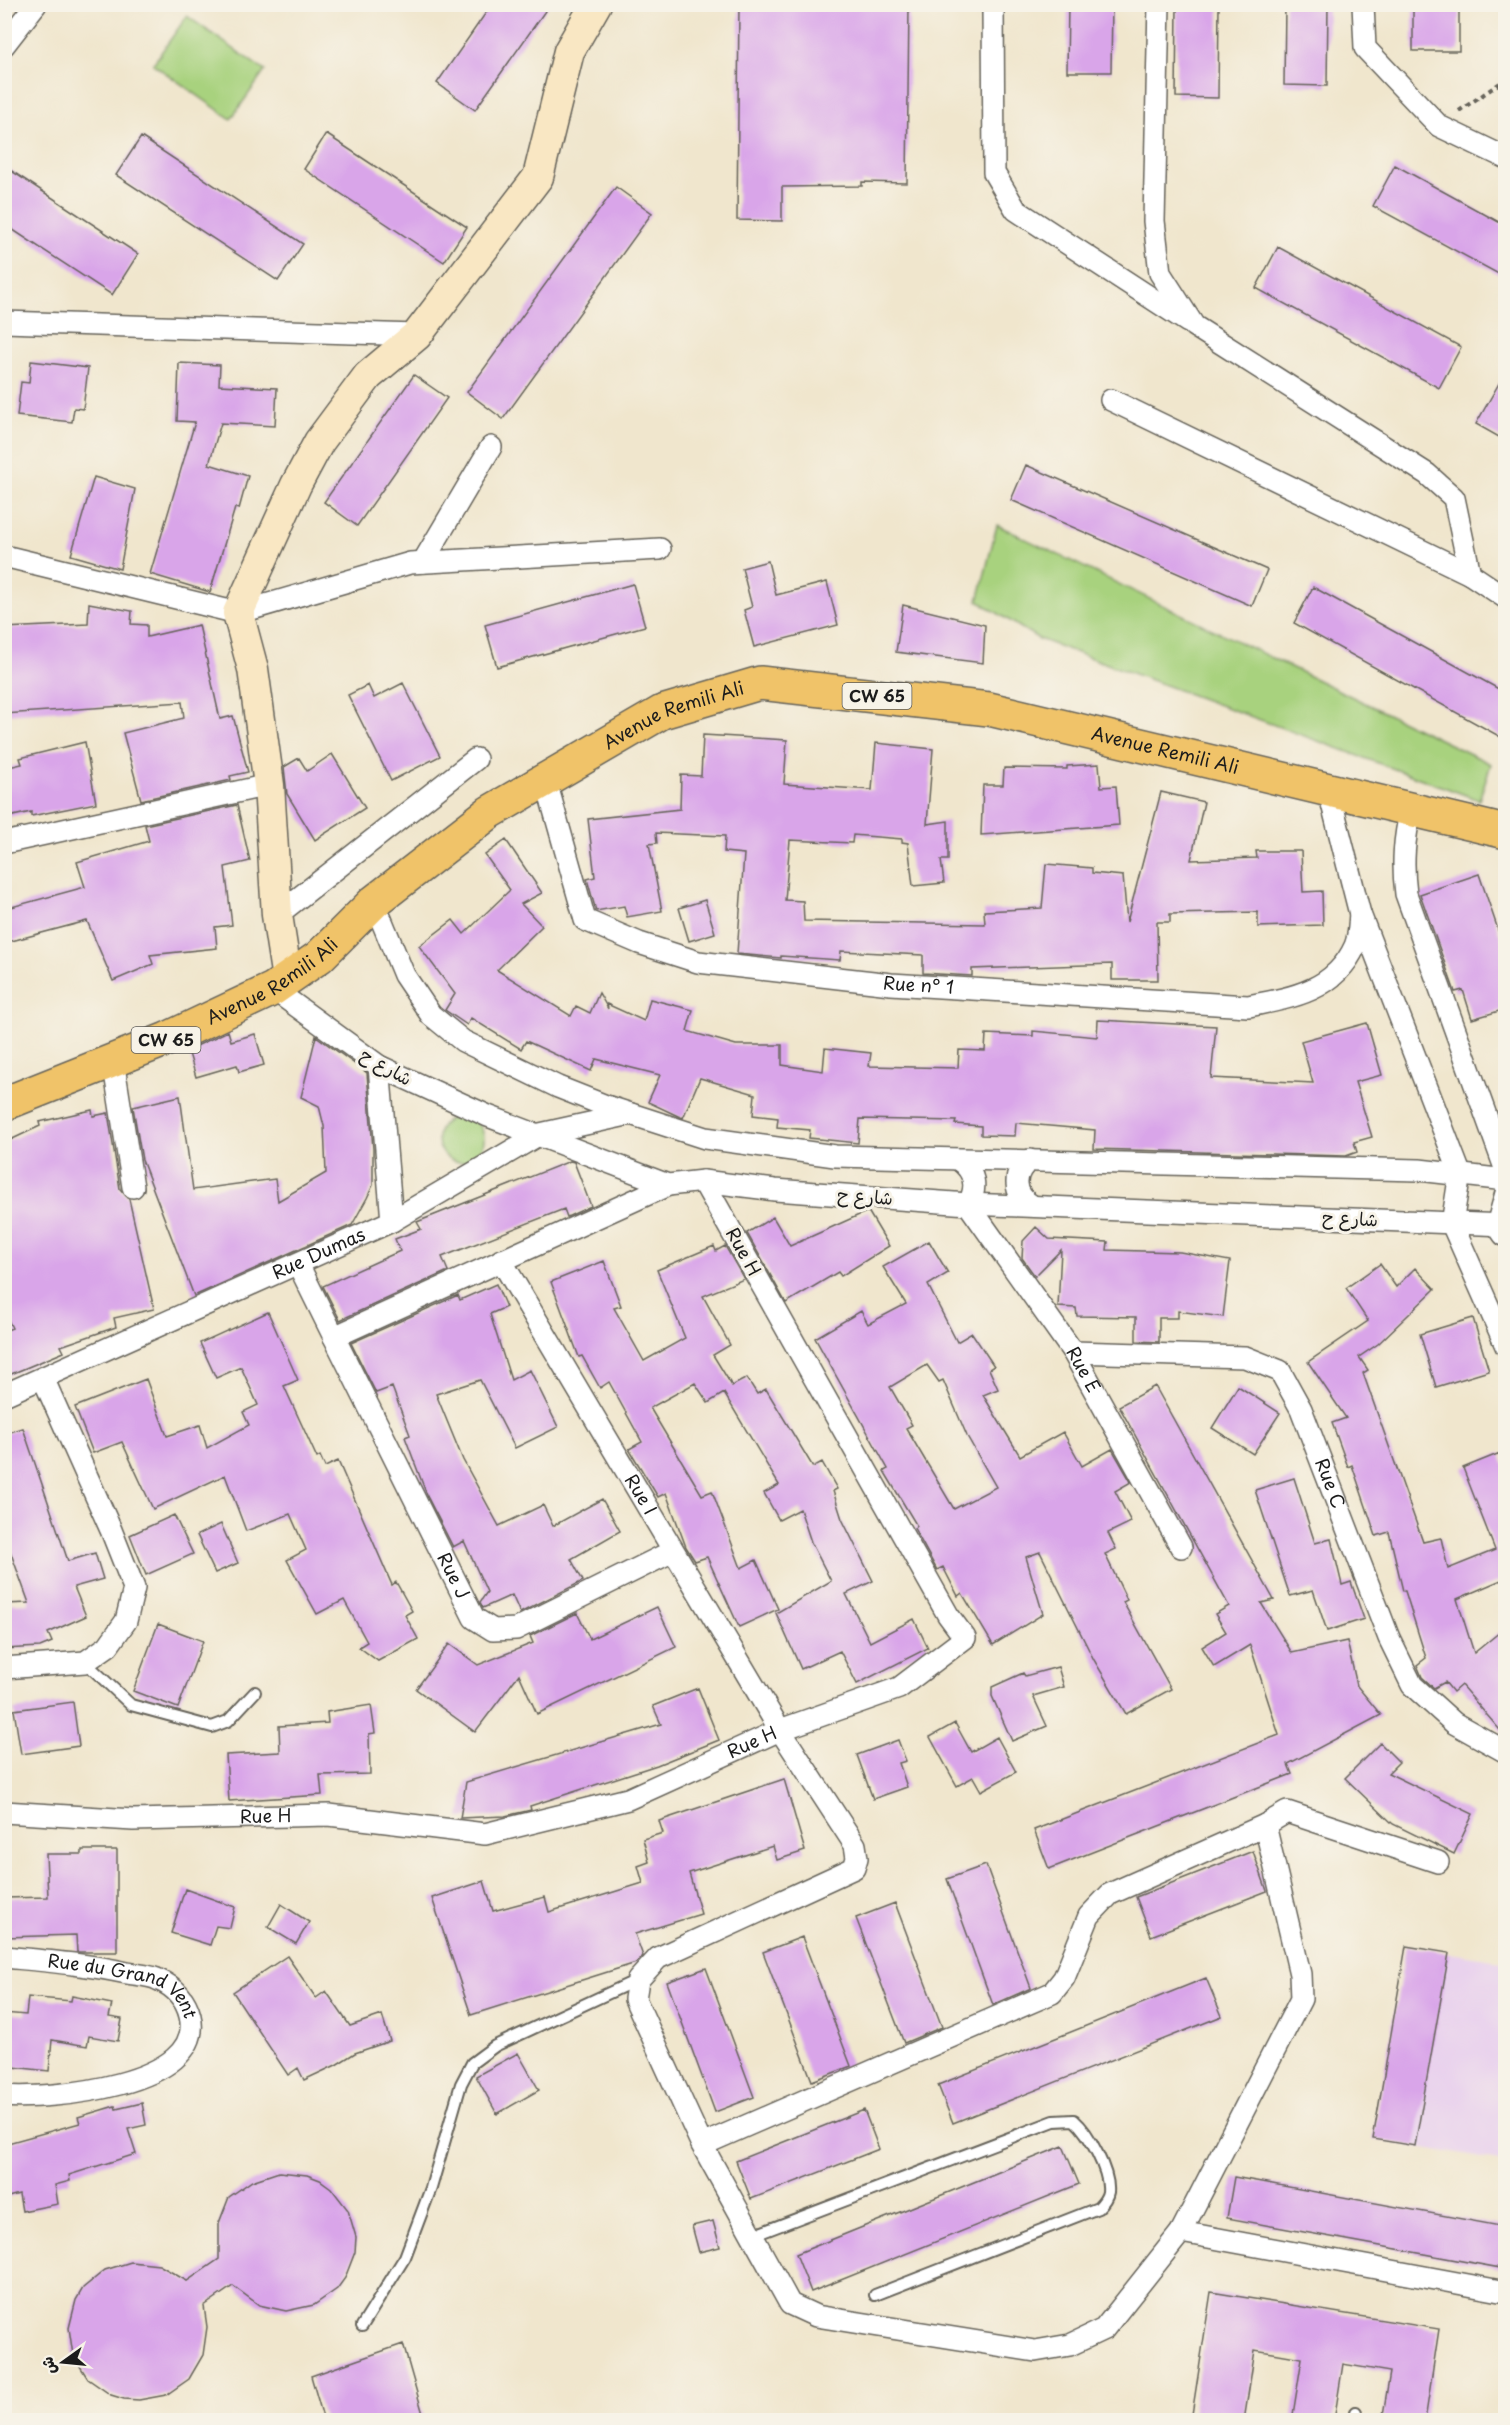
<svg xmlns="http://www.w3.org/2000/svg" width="1510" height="2425" font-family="'Playpen Sans','Playpen Sans Arabic',sans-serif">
<rect width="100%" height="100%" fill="#f7f3e8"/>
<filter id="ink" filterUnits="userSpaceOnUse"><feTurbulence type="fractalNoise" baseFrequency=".0167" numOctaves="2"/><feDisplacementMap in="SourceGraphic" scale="12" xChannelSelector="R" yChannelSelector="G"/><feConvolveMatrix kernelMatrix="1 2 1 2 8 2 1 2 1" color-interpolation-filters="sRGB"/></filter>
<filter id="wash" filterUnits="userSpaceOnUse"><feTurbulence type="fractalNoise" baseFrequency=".008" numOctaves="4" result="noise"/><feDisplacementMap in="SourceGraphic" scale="24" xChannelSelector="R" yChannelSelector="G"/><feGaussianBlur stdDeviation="1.35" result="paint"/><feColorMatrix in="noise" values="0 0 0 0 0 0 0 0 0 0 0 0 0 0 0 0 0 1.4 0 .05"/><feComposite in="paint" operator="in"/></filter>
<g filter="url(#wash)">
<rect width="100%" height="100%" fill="#f0e6cd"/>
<!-- built -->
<path fill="#e9d2ed" d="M1406,1946L1505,1962V2162L1373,2139Z"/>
<!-- green -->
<path fill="#a8d27e" stroke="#62774d" stroke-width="1.5" d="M187,16L265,71L231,119L153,64Z
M997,525L1491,764L1479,800L1039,639L978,601Z
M438 1139a23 23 0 1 1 46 0a23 23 0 1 1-46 0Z"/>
<g id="blocks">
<!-- building -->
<path fill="#d9a5e9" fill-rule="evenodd" d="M492,4H550L475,110L437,83Z
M739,4H909L907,183L862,182V186L782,187V221L737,220Z
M1068,4H1112L1111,72H1067Z
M1177,4H1219L1218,98L1176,97Z
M1285,4H1328L1327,86L1284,85Z
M1413,4H1459V51H1413Z
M326,134L467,227L444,262L304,169Z
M141,137L303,244L278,281L116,175Z
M1395,165L1506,226V278L1373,206Z
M4,166L138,254L112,295L4,224Z
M616,187L652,213L503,419L467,392Z
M1278,247L1461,347L1439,388L1256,288Z
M31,361L88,368L83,409L74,408L72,422L17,416L21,382L29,383Z
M179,363L220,365L219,385L277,388L275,426L221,423L209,464L248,476L239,509L235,508L210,592L150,574L195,422L177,421Z
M1506,371V441L1476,424Z
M414,375L447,398L357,526L324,502Z
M1026,465L1267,570L1252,606L1011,500Z
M94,477L135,489L120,569L71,555Z
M768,561L776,595L827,582L838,625L754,647L744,610L752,607L742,568Z
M633,584L645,626L497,667L485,625Z
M1313,587L1506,693V740L1294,623Z
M89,603L132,611L131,624L147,625V637L199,625L220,719L233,716L248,772L230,776L231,780L141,800L123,733L184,718L182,702L4,714V628L88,624Z
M903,605L985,625L983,663L896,652Z
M403,683L440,756L391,781L348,695L368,685L374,698Z
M703,735L787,740L784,784L872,790L876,743L933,749L927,824L948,821V860H941L944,883L913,886L908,843L902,842V839L853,835L852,843L790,840L785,900L803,901L804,921L985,924L984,911L1042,908L1046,864L1092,868V873L1123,876L1127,922L1161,792L1204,802L1191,860L1257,858L1256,851H1301L1303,892L1322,891L1323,925L1258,927V912L1170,914V922H1157L1158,980H1112V964L972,969V976L923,973V955L841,951L840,960L781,956V958L737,954L744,854L724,852L725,836L656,833L657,843L649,844L662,911L627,917L624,906L596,911L587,879L595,877L588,819L680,809L681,775L701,776Z
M85,742L96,803L31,816V812L4,818V768L22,764L20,758Z
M332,754L365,808L315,840L287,794L284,767L299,758L307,771Z
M1099,764L1101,787L1116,786L1119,825L981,835L983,785H1003L1004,768L1067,769V766Z
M237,805L250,861L225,867L232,925L215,927L217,948L150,955L153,964L113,981L87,921L4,943V909L85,887L77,862L149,841L145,825Z
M506,840L542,893L521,904L542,926L497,970L571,1016L576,1006L590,1013L599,993L608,1009L607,1004L644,1021L650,999L693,1010L687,1031L736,1045H782V1065L823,1071L825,1048L871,1053L869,1066L958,1068L959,1050L985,1051L986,1034L1033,1036V1031L1097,1037L1098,1020L1216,1026L1211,1078L1313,1083L1301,1041L1367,1023L1382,1075L1355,1082L1372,1137L1354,1142L1357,1152L1346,1156L1094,1149L1095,1130L1016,1123L1015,1136L981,1135V1126L955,1124L956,1121L860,1119L858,1143L809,1138L810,1130L777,1127L778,1118L753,1115L755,1094L700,1078L683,1118L678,1116L648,1102L660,1075L596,1059L591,1071L526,1041L521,1049L471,1018L467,1025L445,1010L455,994L419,946L453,920L464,934L510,890L485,855Z
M1479,874L1506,953V1009L1472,1019L1463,990L1455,992L1420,894Z
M705,900L715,933L689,941L679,908Z
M228,1031L231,1041L255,1034L264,1065L239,1072L237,1065L196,1077L188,1050Z
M316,1036L367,1073L373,1149V1185L367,1198L352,1225L194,1296L142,1160L133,1107L180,1096L193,1190L275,1179L278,1201L326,1173L324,1126L319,1106L301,1097Z
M92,1110L93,1116L108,1113L120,1189L129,1199L154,1309L114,1318L116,1327L61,1346L64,1352L4,1377V1331L12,1328L4,1311V1143L40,1126L39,1122Z
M570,1161L574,1162L591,1206L567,1217L564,1209L442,1257L448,1271L340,1320L323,1286L400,1251L395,1239L421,1229L417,1222Z
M868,1211L889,1246L841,1276L838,1272L786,1303L747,1233L773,1217L790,1246Z
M1036,1227L1049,1239L1108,1242L1107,1250L1180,1252L1230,1261L1223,1317L1178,1311V1318H1159V1342L1136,1341V1317L1077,1316L1076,1308L1058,1307L1061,1250L1035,1276L1022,1258L1023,1241Z
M929,1241L948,1273L928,1285L957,1342L972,1333L994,1366L989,1369L998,1389L983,1395L1020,1456L1063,1432L1082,1466L1112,1449L1131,1482L1115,1491L1131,1522L1108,1533L1116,1549L1105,1554L1127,1600L1123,1602L1171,1689L1126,1714L1094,1660L1040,1552L1026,1557L1043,1614L993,1645L962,1593L958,1596L943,1567L937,1570L914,1528L917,1526L884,1471L888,1469L815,1338L861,1311L868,1324L906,1304L883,1267ZM927,1365L939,1382L943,1380L967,1436L996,1487L954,1509L906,1428L912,1425L890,1387Z
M714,1246L716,1251L725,1246L744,1279L703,1296L730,1345L713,1355L732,1386L747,1378L757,1394L766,1389L813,1467L822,1462L837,1489L833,1491L842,1519L873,1581L846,1594L870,1642L914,1619L928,1648L857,1684L840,1651L801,1669L776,1613L831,1581L811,1542L800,1509L779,1520L764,1493L779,1485L724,1393L708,1403L695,1383L650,1408L702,1495L712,1491L741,1568L756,1560L778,1609L739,1627L707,1557L695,1561L686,1547L666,1493L658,1497L629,1449L642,1442L609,1382L600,1388L582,1356L579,1357L551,1282L604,1261L621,1306L614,1308L644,1361L685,1338L657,1270Z
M1380,1264L1396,1287L1415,1268L1435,1289L1378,1344L1359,1357L1368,1370L1363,1373L1423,1542L1441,1538L1448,1569L1495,1550L1463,1468L1500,1453L1506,1468V1578L1457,1599L1474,1653L1506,1627V1737L1461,1685L1453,1692L1445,1682L1434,1688L1422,1677L1417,1665L1426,1658L1405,1591H1403L1389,1532L1376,1536L1352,1465L1348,1467L1332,1423L1346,1418L1308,1362L1368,1321L1346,1288Z
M496,1284L506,1307L490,1314L511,1380L530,1370L558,1427L515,1448L480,1380L436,1394L463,1460L499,1526L543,1505L553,1526L602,1499L620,1531L571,1559L583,1581L520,1613L512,1595L483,1608L480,1602L487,1592L464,1541L453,1547L428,1498L405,1437L410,1435L392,1387L376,1393L351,1343L458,1295L460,1300Z
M268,1312L298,1380L284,1386L317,1458L320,1456L325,1467L338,1461L392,1585L396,1582L412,1611L405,1615L418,1639L378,1661L359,1647L367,1642L344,1600L317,1614L287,1560L306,1550L290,1514L246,1531L225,1475L153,1509L122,1442L93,1453L75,1407L146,1379L167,1436L200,1425L207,1448L249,1425L243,1412L258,1405L241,1367L216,1378L200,1343Z
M1473,1318L1489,1371L1436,1387L1420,1334Z
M1155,1386L1274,1600L1261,1603L1292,1653L1347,1641L1357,1686L1381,1715L1288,1764L1292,1774L1049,1869L1034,1830L1279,1735L1250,1645L1214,1667L1202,1647L1226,1632L1215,1614L1229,1606L1119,1406Z
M1238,1386L1280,1413L1253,1454L1212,1428Z
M23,1428L68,1561L95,1553L103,1579L74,1587L86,1616L48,1633L52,1642L40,1647L4,1649V1604L29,1603L4,1534V1434Z
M1294,1478L1315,1543L1331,1539L1342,1585L1351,1582L1364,1619L1327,1631L1313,1590L1290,1596L1255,1490Z
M174,1515L193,1554L146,1575L130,1535Z
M221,1524L238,1563L215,1573L197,1535Z
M657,1607L676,1647L537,1714L519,1674L475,1732L416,1689L449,1644L478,1665L533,1643L530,1636L577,1613L590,1639Z
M158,1624L203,1641L178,1708L133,1691Z
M1058,1667L1064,1687L1033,1696L1047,1726L1012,1741L992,1696V1687L1023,1673L1025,1676Z
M698,1688L719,1740L657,1765L530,1806L531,1810L505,1816L460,1818L466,1782L661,1724L653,1706Z
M73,1702L79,1746L21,1754L14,1710Z
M371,1705L375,1733L369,1734L370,1774L320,1775L322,1795L229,1801L226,1755L280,1752L279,1726L328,1723L327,1712Z
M955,1723L971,1752L997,1737L1016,1772L981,1791L973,1777L957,1786L930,1737Z
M898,1740L906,1761L899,1763L907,1787L873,1799L857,1755Z
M1380,1743L1399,1762L1388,1773L1473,1814L1454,1854L1393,1824L1345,1778Z
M784,1779L805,1851L777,1860L773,1846L689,1873L701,1914L635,1934L643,1956L636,1963L471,2015L432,1898L484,1881L493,1911L545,1897L549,1912L643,1883L638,1866L649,1862L643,1839L663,1833L659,1821Z
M82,1850H117V1952H77L76,1935L4,1937V1898L48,1897L46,1854H82Z
M1253,1851L1267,1891L1151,1936L1136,1897Z
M986,1865L1031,1988L993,2005L947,1879Z
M185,1889L235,1907L230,1928L216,1926L210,1945L171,1933Z
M895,1903L942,2027L904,2043L856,1918Z
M281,1904L309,1922L296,1944L268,1927Z
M802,1937L851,2066L812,2081L763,1952Z
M1406,1946L1449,1953L1415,2146L1373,2139Z
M287,1956L316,1998L326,1991L350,2026L382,2015L390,2041L355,2053L336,2065L304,2080L298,2068L288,2075L233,1992Z
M706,1968L754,2097L715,2112L667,1982Z
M1206,1978L1222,2016L953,2123L938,2085Z
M72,1996L112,2004L109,2017L122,2019L118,2041L89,2036L87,2046L52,2040L49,2071L4,2066V2013L26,2015L28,1997L71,2001Z
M518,2053L539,2090L497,2114L476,2076Z
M142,2103L146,2125L128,2129L136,2154L69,2175L70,2181L55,2185L58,2204L22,2211L19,2194L8,2197L4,2179V2144L80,2123L78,2117L115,2106L116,2109Z
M864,2110L879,2149L751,2199L736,2161Z
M1063,2146L1079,2184L811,2292L796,2254Z
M279,2172L307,2175L320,2180L331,2188L348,2210L356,2237L355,2252L345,2278L337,2289L314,2305L286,2311L259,2305L233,2286L204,2306L207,2327L203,2355L189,2379L166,2395L139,2400L124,2399L111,2395L88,2379L73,2355L69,2328L76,2300L83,2288L105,2270L131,2262L159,2265L187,2281L219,2259V2223L229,2197L252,2181Z
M1234,2177L1506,2227V2269L1227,2218Z
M713,2221L720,2247L699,2252L692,2226Z
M1211,2292L1439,2329L1425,2421H1382L1390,2372L1343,2364L1334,2421H1292L1302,2358L1255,2350L1244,2421H1191Z
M403,2344L425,2421H324L311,2376Z"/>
</g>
</g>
<g filter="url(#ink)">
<use href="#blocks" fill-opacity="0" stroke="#66635a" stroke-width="1.5"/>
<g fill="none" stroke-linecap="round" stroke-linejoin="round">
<defs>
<path id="lane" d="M85,1662L131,1705L212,1727L228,1721L255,1692
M752,2236L1054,2121L1074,2120C1089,2133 1110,2172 1108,2192C1107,2198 1102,2204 1098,2208L875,2295
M362,2326L405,2257L431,2188L461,2084L472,2063L495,2046L637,1980
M1355,2420L1356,2412"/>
<g id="street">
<path d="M993,4L994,173L1016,210L1188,322"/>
<path d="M1159,4L1154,221L1160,273L1194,326L1427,474L1454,498L1470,574L1506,598"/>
<path d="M1363,4L1365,48L1439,126L1506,158"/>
<path d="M4,45L36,4"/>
<path d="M4,322L417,335"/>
<path d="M1111,400L1470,574"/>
<path d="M4,556L238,613L410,563L660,549"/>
<path d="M423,562L491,447"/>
<path id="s1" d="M545,778L585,920L639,943L698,962L891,984L1248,1006C1291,998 1335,991 1355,946C1359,937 1359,924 1360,914"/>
<path d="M1328,788L1360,914L1460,1173L1452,1224L1506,1346"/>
<path d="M1411,809C1404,839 1402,863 1406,894L1506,1171"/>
<path d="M4,843L269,785"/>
<path d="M374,902L404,975L431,1015L463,1041L558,1087L606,1106L705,1138L835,1156L1419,1170L1506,1180"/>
<path d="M277,915L476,759"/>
<path d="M273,989L379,1066L488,1116L668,1185L703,1181L775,1190L968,1204L1506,1225"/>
<path d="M113,1060L133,1187"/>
<path d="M379,1066L392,1221"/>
<path id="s2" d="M959,1160C975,1171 978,1188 968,1204L1073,1352L1181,1547"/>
<path d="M1030,1160C1012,1173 1013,1194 1031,1205"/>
<path d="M1504,1235L1497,1225L1506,1193"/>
<path id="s3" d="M501,1260L780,1730L855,1845L857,1858L854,1868L658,1958L638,1980L635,1999L702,2145L790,2304L816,2316L1035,2351L1070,2345L1104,2329L1181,2232L1301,1999L1300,1974L1265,1825L1110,1894L1089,1916L1064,1978L1052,1993L702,2145"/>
<path d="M298,1264L334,1337L668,1185"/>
<path id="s4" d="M334,1337L474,1618L493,1630L516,1629L673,1551"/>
<path id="s5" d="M1073,1352L1245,1357L1280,1371L1301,1409L1389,1638L1412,1685L1454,1723L1506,1752"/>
<path id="s6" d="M4,1395L392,1221L540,1134L631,1114"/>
<path d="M4,1668L85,1662L108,1646L126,1621L134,1588L111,1530L43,1378"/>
<path id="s7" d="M4,1812L133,1820L329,1815L485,1834L628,1799L780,1730L899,1688L965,1638L948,1615L703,1181"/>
<path d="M1265,1825L1287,1812L1438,1862"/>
<path id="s8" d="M4,1957C46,1961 86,1964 127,1973C137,1975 150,1975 159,1980C175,1987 186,2000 190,2016C207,2086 48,2100 4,2096"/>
<path d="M1181,2232L1506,2292"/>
</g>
<path id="secondary" d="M287,979L277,915L269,785L253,669L238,613L296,485L319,442L368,376L417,335L538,177L569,51L596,4"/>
<g id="primary">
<path id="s9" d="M4,1104L167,1039L273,989L319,957L374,902L490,812L662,712L760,683L989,709L1506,832"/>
</g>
</defs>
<!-- lane casing -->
<use href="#lane" stroke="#66635a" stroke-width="14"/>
<!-- street casing -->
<use href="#street" stroke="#66635a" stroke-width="24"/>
<!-- secondary casing -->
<use href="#secondary" stroke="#66635a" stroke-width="33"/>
<!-- primary casing -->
<use href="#primary" stroke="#66635a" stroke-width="36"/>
<!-- path -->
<path stroke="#66635a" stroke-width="4" stroke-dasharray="4.5 4.5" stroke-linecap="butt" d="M1459,111L1506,79"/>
<!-- lane -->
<use href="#lane" stroke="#fff" stroke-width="10"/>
<!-- street -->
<use href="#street" stroke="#fff" stroke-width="21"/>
<!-- secondary -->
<use href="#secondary" stroke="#f9e7c3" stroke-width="30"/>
<!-- primary -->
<use href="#primary" stroke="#f0c369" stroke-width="33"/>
</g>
</g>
<g text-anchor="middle" stroke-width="6" stroke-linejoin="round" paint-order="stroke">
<!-- shield labels -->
<g fill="#f7f3e8" stroke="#5e5c59" stroke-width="1.5">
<rect x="842.5" y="683" width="69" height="26" rx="4.5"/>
<rect x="131.5" y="1027" width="69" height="26" rx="4.5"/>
</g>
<g font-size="16" font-weight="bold" fill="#1c1c1c">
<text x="877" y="702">CW 65</text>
<text x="166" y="1046">CW 65</text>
</g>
<!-- street labels -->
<g font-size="18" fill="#1c1c1c" stroke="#f7f3e8">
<text dy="6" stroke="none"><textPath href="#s9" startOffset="782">Avenue Remili Ali</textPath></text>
<text dy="6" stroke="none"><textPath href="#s9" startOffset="1286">Avenue Remili Ali</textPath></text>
<text dy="6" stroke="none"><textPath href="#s9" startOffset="296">Avenue Remili Ali</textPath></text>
<text dy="6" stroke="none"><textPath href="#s1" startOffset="490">Rue n° 1</textPath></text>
<text transform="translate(386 1067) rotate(30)" y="6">شارع ح</text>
<text transform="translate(865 1197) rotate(4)" y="6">شارع ح</text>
<text transform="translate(1350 1219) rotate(3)" y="6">شارع ح</text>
<text transform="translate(743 1252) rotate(61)" y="6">Rue H</text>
<text dy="6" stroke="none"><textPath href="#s6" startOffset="345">Rue Dumas</textPath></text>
<text dy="6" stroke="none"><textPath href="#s2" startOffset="252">Rue E</textPath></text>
<text dy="6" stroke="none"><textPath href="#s5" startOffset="333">Rue C</textPath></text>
<text dy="6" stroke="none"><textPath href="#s3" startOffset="273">Rue I</textPath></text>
<text dy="6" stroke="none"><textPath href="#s4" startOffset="267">Rue J</textPath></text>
<text dy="6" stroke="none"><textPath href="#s7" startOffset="766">Rue H</textPath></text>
<text dy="6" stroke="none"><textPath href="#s7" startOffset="262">Rue H</textPath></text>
<text dy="6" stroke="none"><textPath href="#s8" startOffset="126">Rue du Grand Vent</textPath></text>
</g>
</g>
<!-- margin -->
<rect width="1510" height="2425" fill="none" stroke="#f7f3e8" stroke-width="24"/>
<!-- north arrow -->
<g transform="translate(63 2362) rotate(255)" stroke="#f7f3e8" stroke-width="4.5" paint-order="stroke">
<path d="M0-4.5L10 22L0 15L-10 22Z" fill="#1c1c1c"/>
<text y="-9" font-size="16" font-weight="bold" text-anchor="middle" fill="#1c1c1c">ش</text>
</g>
</svg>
